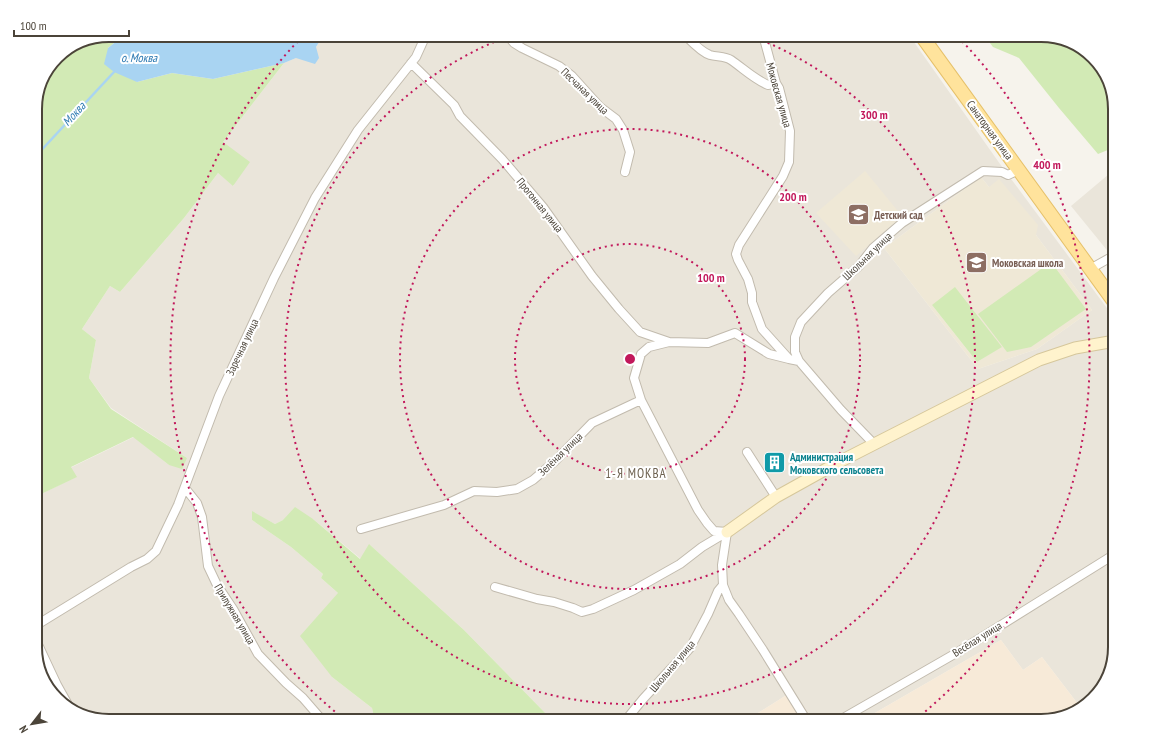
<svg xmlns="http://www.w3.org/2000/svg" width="1150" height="756" font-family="'PT Sans Narrow',sans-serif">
<rect width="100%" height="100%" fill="#f6f3ec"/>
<!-- residential -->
<path fill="#eae5da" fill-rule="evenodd" d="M320,35H909L1000,164L1115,319V647L1103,688L1081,708L1042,657L1023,670L1001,640L861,721H814L793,691L745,721H553L464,630L370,545L361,559L313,519L283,520L275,524L252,512V520L291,547L323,574L321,578L338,593L332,677L372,708L375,721H109L68,709L45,684L35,651V497L76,477L70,468L134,437L169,465L187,458L111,408L89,378L96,340L82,329L110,286L120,292L184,218L218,173L234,186L223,142L284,63L296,58L316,47L321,39ZM981,177L989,187L1036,235L1092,310L1037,349L978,369L884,248Z
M1115,169V260L1071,206Z"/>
<!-- commercial -->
<path fill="#f7ead8" d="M1001,640L1023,670L1042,657L1081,708L1078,711L1041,721H861Z
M793,691L814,721H745Z"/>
<!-- education -->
<path fill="#efe8d6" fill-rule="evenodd" d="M865,171L902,216L856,256L816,213Z
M981,177L989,187L999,179L1038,225L1036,235L1092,310L1037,349L978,369L884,248ZM932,305L1002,347H1001L977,362Z"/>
<!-- green -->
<path fill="#d2eab5" d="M109,35H124L108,48L137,82L172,73L213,79L284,63L223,142L250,162L233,186L218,173L184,218L120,292L110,286L82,329L96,340L89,378L111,409L187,458L182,469L169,465L133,437L71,467L77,477L35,497V105L57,57L81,41Z
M984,35H1041L1082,47L1105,72L1115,109V147L1098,154L1059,108L1019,58L993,47Z
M1051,262L1086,309L1031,347L1007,352L978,314Z
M955,287L1002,347L977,362L932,305Z
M295,507L313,519L360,559L369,544L464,630L553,721H375L372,708L332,677L300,636L338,593L321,578L323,574L291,547L252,520V511L275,524L283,520Z"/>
<!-- water -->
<path fill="#a9d4f2" d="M124,35H320L321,39L316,47L319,58L315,64L296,58L284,63L213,79L172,73L137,82L114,72L104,64L108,48Z"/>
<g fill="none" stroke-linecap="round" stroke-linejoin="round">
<!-- stream -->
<path stroke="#a9d4f2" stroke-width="2.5" d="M35,157L114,72"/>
<defs>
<path id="street" d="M507,35L514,43L522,48L559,66L572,76L600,107L616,119L623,130L630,152L625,172
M685,35C692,42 701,52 710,55C717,57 725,56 731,60C744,69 754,79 768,85L776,83
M763,35L776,83L779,88L790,131L789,162L783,176L739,245L736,254L738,260L748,279L752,293V302L762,329L789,359L799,361L841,410L874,444
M411,63L454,105L460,116L502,159L543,207L592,276L619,309L640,332L669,342
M1090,269L1115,255
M799,361L795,352V337L801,322L828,293L859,266L873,248L902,223L983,171L1002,172L1008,175L1019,170
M747,452L776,497
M185,488L197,503L202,517L208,566L217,585L233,609L258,654L286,683L303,698L323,721
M361,529L444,505L474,491L497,492L517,489L533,480L554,462L592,423L641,400
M727,532L714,531L707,523L698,510L641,400L634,378L641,354L649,347L669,342L708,343L735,333L769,354L789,359
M495,587L537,599L554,602L573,608L582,612L593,609L634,590L680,564L702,547L727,532L722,565L723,585L729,600L739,614L763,650L807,721
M35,626L131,567L147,559L156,551L178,505L219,396L274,278L315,198L358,130L416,57L426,35
M35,638L57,685L71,710
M625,721L643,699L690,648L708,614L718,591L723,585
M838,721L958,652L1115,554"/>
<path id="secondary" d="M727,532L776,497L839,462L1039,360L1075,348L1115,341"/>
<path id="primary" d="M921,35L1115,303"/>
</defs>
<!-- street casing -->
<use href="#street" stroke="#c2bbae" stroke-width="10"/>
<!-- secondary casing -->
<use href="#secondary" stroke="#d6c79b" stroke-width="13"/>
<!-- primary casing -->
<use href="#primary" stroke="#e6c16a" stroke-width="15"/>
<!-- street -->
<use href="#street" stroke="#fff" stroke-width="8"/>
<!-- secondary -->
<use href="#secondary" stroke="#fff3cd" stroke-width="11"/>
<!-- primary -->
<use href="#primary" stroke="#ffe39c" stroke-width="13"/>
</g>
<!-- distance rings -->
<g fill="none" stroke="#c2185b" stroke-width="2" stroke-dasharray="2 4">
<circle cx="630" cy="359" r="115"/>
<circle cx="630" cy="359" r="230"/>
<path d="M751 36A345 345 0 1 1 509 36"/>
<path d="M344 719A460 460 0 0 1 302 37M958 37A460 460 0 0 1 916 719"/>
</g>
<!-- icons -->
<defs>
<symbol id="school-square" viewBox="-11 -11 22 22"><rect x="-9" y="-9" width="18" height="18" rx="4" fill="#8d6e63" stroke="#fff"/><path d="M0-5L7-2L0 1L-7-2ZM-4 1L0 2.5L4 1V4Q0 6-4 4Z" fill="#fff"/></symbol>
<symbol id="building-square" viewBox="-11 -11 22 22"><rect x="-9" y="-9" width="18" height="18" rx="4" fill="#0f9aa8" stroke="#fff"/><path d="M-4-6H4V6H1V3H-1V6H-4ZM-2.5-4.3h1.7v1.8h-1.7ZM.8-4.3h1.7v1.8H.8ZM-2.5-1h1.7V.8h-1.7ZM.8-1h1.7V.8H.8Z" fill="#fff"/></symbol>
</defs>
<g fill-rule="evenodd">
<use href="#school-square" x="846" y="202" width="25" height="25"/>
<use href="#school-square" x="964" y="250" width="25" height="25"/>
<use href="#building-square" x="762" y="450" width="25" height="25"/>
</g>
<g text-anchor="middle" stroke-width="4" stroke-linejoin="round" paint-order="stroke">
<!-- street labels -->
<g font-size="11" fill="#4b4439" stroke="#fff">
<text transform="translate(585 91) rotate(44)" y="4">Песчаная улица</text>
<text transform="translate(779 95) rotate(74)" y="4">Моковская улица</text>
<text transform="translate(990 130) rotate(54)" y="4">Санаторная улица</text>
<text transform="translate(540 205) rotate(51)" y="4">Прогонная улица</text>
<text transform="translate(867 256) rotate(-44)" y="4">Школьная улица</text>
<text transform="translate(242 347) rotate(-65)" y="4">Заречная улица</text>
<text transform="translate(560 454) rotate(-44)" y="4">Зелёная улица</text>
<text transform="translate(235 614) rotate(59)" y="4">Прилужная улица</text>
<text transform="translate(977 639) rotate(-32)" y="4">Весёлая улица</text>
<text transform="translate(672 666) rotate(-50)" y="4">Школьная улица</text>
</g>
<!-- education labels -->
<g font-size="11" font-weight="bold" fill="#785e54" stroke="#fff" text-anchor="start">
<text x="874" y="219">Детский сад</text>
<text x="992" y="267">Моковская школа</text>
</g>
<!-- culture labels -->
<g font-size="11" font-weight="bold" fill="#0d838f" stroke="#fff" text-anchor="start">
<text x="790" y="461">Администрация<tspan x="790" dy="13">Моковского сельсовета</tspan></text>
</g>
<!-- water labels -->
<g font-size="12" font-style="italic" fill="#2e7ab2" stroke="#fff">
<text x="139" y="62">о. Моква</text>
<text transform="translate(74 114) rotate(-47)" y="4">Моква</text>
</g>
<!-- quarter labels -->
<g font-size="13" letter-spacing="1" fill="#6e6250" stroke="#fff">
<text x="636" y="478">1-Я МОКВА</text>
</g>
</g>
<!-- crop -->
<path d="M0 0H1150V756H0ZM109 42H1041A67 67 0 0 1 1108 109V647A67 67 0 0 1 1041 714H109A67 67 0 0 1 42 647V109A67 67 0 0 1 109 42Z" fill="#fff" fill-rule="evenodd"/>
<path fill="none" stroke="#4b4439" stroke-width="2" d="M109 42H1041A67 67 0 0 1 1108 109V647A67 67 0 0 1 1041 714H109A67 67 0 0 1 42 647V109A67 67 0 0 1 109 42Z"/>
<circle cx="630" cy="359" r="6" fill="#c2185b" stroke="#fff" stroke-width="2"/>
<g font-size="12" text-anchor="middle" font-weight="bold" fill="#c2185b" stroke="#fff" stroke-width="4" stroke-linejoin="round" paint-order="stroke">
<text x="874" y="119">300 m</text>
<text x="1047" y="169">400 m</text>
<text x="793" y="201">200 m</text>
<text x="711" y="282">100 m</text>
</g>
<!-- north arrow -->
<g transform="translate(32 724) rotate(239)" stroke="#ffffff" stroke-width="3" paint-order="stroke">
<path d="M0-3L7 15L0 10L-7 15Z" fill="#4b4439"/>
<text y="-6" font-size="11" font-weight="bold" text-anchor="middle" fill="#4b4439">N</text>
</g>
<!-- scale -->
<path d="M14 30v6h115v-6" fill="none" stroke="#4b4439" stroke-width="2"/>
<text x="20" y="30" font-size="12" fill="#4b4439" stroke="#ffffff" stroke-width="3" paint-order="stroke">100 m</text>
</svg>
